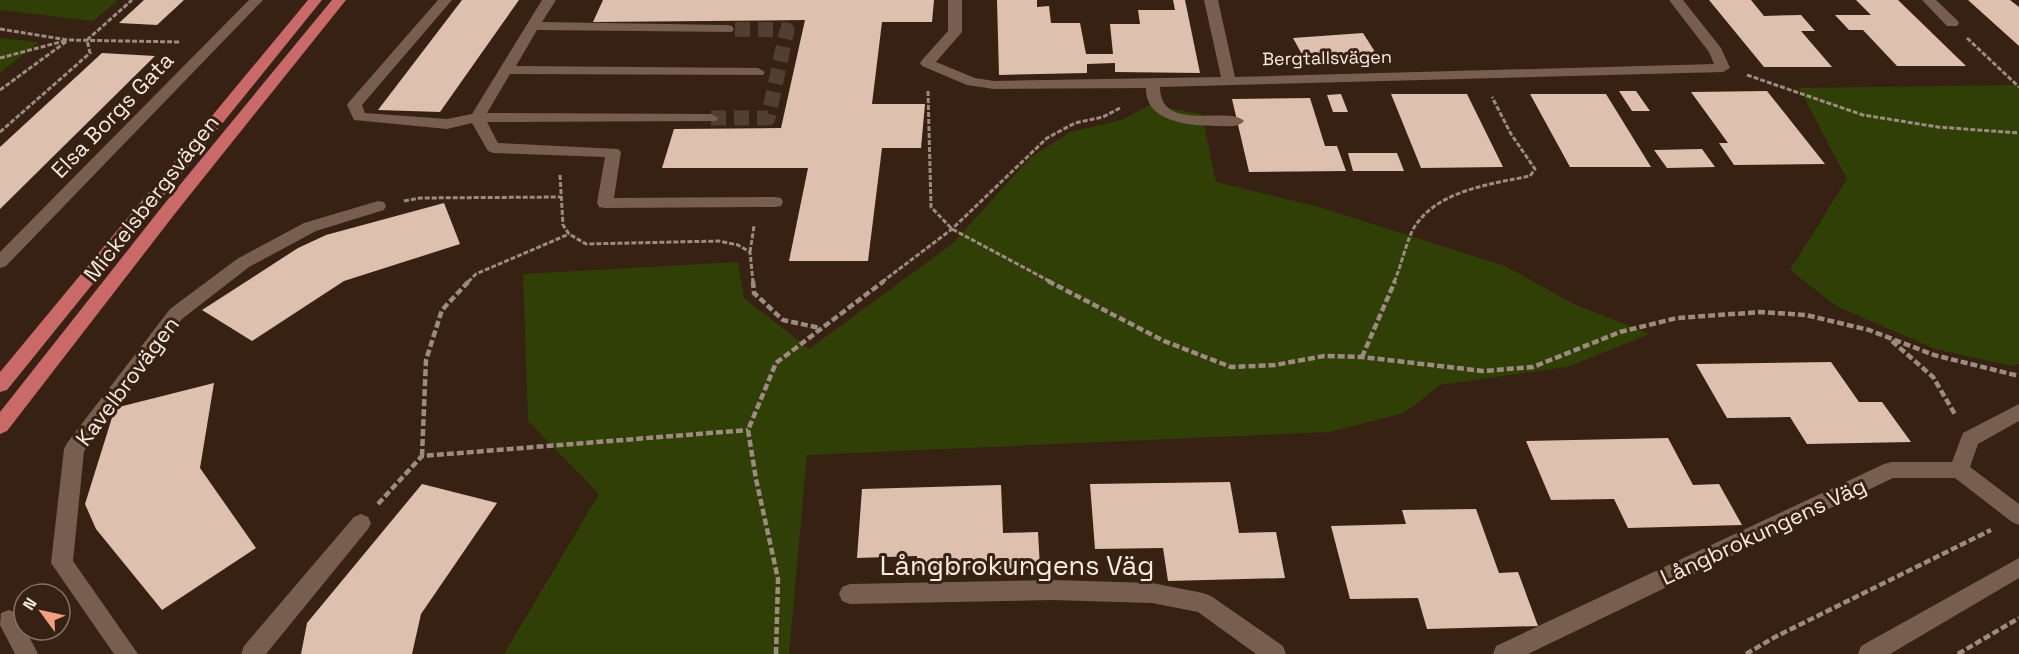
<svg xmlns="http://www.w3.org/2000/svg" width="2019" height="654" font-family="'Space Grotesk',sans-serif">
<rect width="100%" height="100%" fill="#362112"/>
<!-- green -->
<path fill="#303f06" d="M0,0H118L93,21L0,10Z
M0,38L39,42L0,73Z
M2019,85V364L2011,366L1935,349L1836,306L1790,270L1847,179L1799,88Z
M1150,105L1202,114L1216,182L1319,207L1505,266L1574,304L1650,334L1567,367L1440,385L1404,413L1329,432L807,455L789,654H504L599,494L528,421L523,274L738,262L744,298L809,349L952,244L1031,157L1070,132L1121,120Z"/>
<!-- building -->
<path fill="#ddc0ad" d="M144,0H184L157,25L119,23Z
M462,0H519L440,112L378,110Z
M603,0H934L932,22H882L872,104H925L921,148H882L868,261H789L808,168H662L674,129L781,128L805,20L593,22Z
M997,0H1037V7L1049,6L1051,23H1080L1086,54H1113L1110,24H1140L1138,10H1175L1173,0H1185L1200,73L1115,72V63L1087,64V73L999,75Z
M1709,0H1751L1764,16L1801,15L1815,31H1801L1832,67H1764Z
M1856,0H1898L1966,66H1897L1863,30H1849L1835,15H1871Z
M1968,0H2010L2019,7V46Z
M1363,33L1377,55L1305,60L1293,38Z
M102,53L155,56L0,209V147Z
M1619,91H1636L1650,111H1632Z
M1767,91L1825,164L1734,165L1719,143H1728L1691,92Z
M1341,94L1348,112H1333L1327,95Z
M1391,94H1467L1503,167L1421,168Z
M1530,94H1606L1651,167H1570Z
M1310,98L1325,146H1337L1346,171L1249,172L1232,99Z
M1702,149L1715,167L1667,168L1654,150Z
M1348,153H1397L1404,171H1353Z
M444,203L460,244L344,281L252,341L202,310L298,248L326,235Z
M1831,362L1859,402H1882L1911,442L1807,444L1790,417L1727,418L1696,364Z
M214,383L200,468L256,548L162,610L96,529L85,504L115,408Z
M1668,438L1693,485L1719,484L1742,525L1628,528L1614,499L1551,500L1526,441Z
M1230,482L1239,533L1276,532L1285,578L1168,581L1163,548L1095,549L1090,484Z
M422,484L497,503L421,614L412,654H301L307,623Z
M1001,485L1003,533L1038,532L1040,568L917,571V556L857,558L862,489Z
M1476,509L1499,573L1518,572L1538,626L1427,629L1418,598L1350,599L1331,526L1406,524L1402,510Z"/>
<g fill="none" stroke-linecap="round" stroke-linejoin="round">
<!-- minor-tunnel -->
<path stroke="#533f31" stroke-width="15" stroke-dasharray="15 8" stroke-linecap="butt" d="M711,118H768L787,30L727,29"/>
<!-- path-far1 -->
<path stroke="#9d8b7f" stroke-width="3" stroke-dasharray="5 2" stroke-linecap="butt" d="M0,29L68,40L181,42
M1967,38L2019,87
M0,58L64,41
M1747,75L1863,115L1938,127L2019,133
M0,90L67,41
M928,91L931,207L952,229L1051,282
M0,132L90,53L87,40L132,0
M560,175L563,225L569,234L586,244L719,241L738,245L750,252L753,282
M404,201L420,198L561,197
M750,252L754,226
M468,282L476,274L569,234
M882,282L952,229L1047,138L1075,123L1103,117L1120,108
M1394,282C1401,267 1407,238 1415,226C1439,190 1491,184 1530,176L1535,169L1511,134L1492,97"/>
<!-- path -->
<path stroke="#9d8b7f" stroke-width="4.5" stroke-dasharray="7 3" stroke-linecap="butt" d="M753,281L754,293L783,320L820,328
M1048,281L1164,341L1231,367L1275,365L1324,356L1362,357L1483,371L1533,367L1620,332L1677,318L1761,312L1806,315L1869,330L1934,355L2019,376
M1892,341L1933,377L1956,416
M1362,357L1395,281
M422,456L426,360L442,310L469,281
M378,504L422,456L748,430
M776,654L778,579L756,479L748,430L776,363L884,281
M1746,654L1775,637L1991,530
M1958,654L2019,618"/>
<!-- minor -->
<path fill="#785e4e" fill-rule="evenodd" d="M249,0H263L6,266L0,268V252Z
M438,0H452L362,105L365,113L447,119L472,114L542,0H556L542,22L727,25L732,26L734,29L732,32L537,30L516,66L758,68L765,72L763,75L510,74L487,113L711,114L718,118L716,121L487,122L498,143L618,149L621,152L614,198L775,197L781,198L783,202L781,206L775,207L605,208L599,207L597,203L605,157L493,153L488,151L472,123L447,129L354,120L347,105L349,102Z
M948,0H962V32L936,62L975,78L994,81L1221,77L1204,0H1218L1235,77L1714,64L1709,52L1669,0H1683L1721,48L1730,68L1723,72L1160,87C1160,134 1230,105 1244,121C1238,128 1227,126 1217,126C1192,126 1145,123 1146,88L994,89L967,85L922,66L920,63L922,60L948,31Z
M1922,0H1936L1957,20L1959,23L1957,26H1947Z
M378,201L384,202L386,206L384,210L316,231L249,267L182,319L84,451L73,561L138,654H114L51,563L64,449L67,443L170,309L237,259L304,223Z
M2019,404V421L1978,444L1970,467L2019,504V525L2012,522L1955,478H1893L1528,654H1493L1496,646L1884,464L1891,462H1952L1963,433Z
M361,514L368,517L371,523L368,529L266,654H241L244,646L354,517Z
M2019,558V578L1890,654H1858L1861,646Z
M1053,580L1152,583L1203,593L1211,596L1283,646L1286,654H1256L1198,612L1152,603L1053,600L850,604L842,601L839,594L842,587L850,584Z
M9,610L17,613L38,654H15L0,625L1,613Z"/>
<!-- major -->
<path fill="#c96969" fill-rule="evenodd" d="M308,0H322L7,390L0,392V372Z
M332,0H346L177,211L7,431L0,434V412L165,203Z"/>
</g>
<g text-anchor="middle" stroke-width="6" stroke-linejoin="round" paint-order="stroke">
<!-- far-street labels -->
<g font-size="18" fill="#faebe1" stroke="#362112">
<text transform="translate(1327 58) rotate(-1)" y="6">Bergtallsvägen</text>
</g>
<!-- street labels -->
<g font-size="22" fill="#faebe1" stroke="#362112">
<text transform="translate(112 115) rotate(-46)" y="8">Elsa Borgs Gata</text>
<text transform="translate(151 198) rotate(-52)" y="8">Mickelsbergsvägen</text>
<text transform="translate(127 381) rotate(-53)" y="8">Kavelbrovägen</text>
<text transform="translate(1763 531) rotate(-25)" y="8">Långbrokungens Väg</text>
</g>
<!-- near-street labels -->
<g font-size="27" fill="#faebe1" stroke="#362112">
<text x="1017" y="575">Långbrokungens Väg</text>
</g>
</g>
<!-- north arrow -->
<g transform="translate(42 612) rotate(303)"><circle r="28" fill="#362112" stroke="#847265" stroke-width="1.5"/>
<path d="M0-4.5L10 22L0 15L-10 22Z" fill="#f39f83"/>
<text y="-9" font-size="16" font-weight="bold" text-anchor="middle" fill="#faebe1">N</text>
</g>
</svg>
